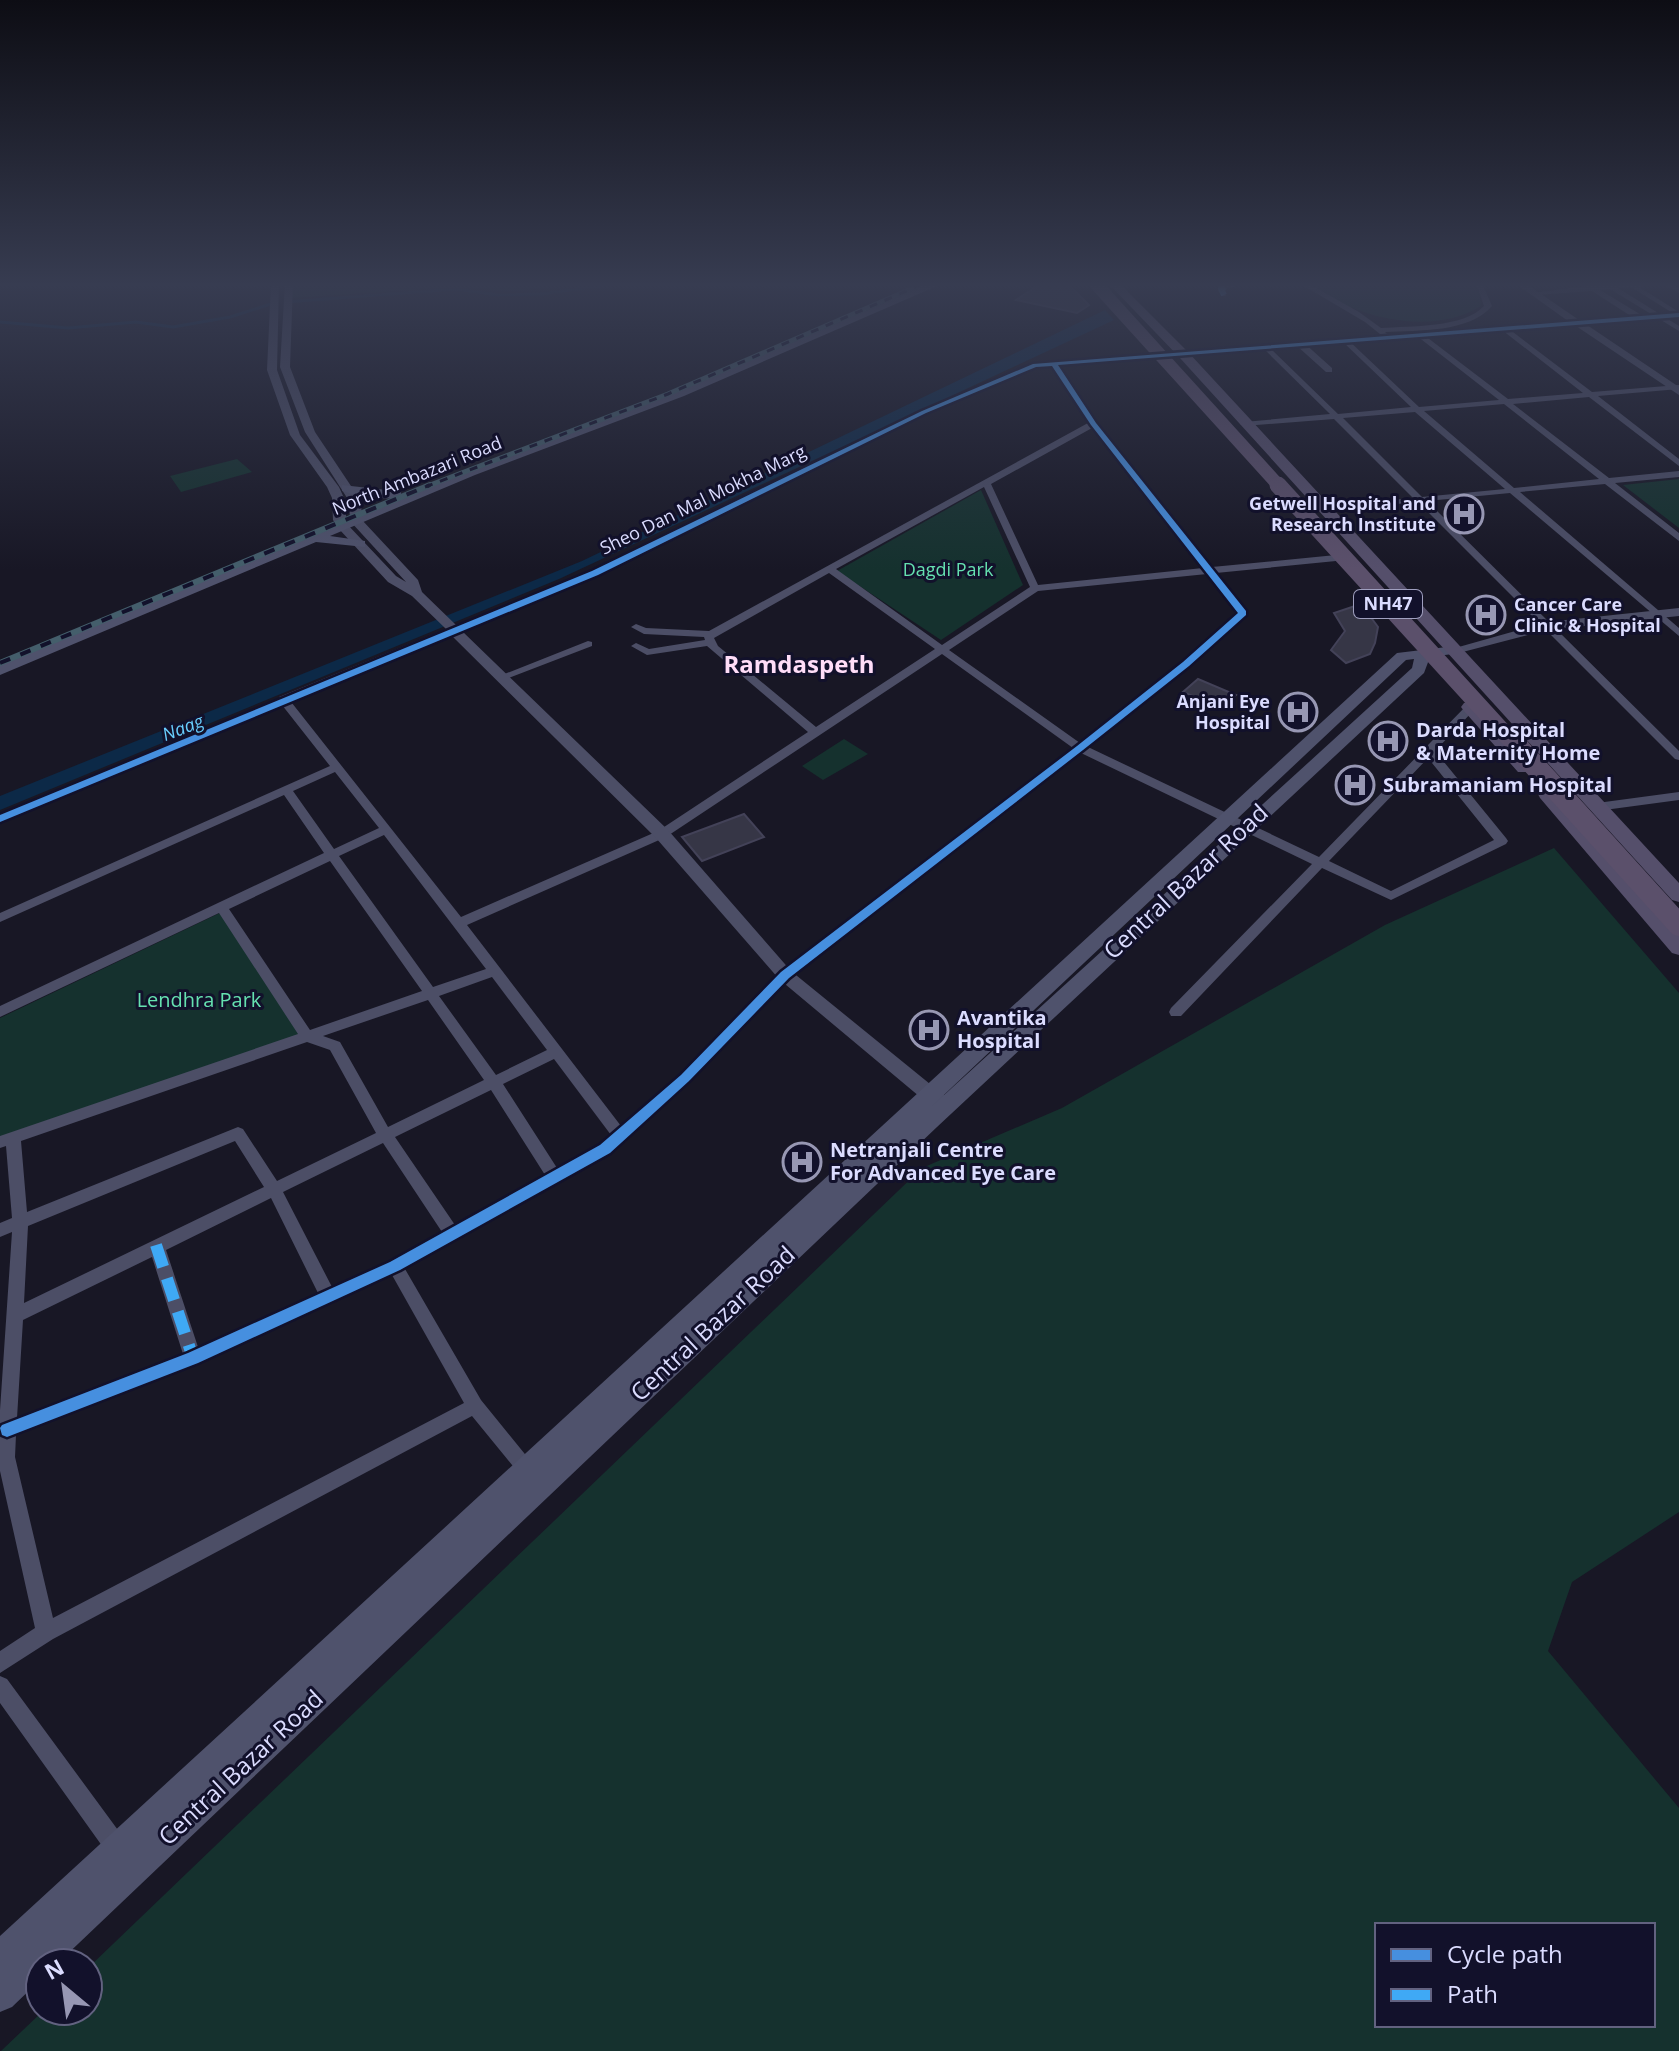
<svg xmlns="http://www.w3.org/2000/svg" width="1679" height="2051" font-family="'Open Sans',sans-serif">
<rect width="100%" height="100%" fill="#181725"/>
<!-- green -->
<path fill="#15312e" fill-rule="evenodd" d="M293,283H576L515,291L455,287L292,298Z
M1309,283H1472L1480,292L1481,306C1432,337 1352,318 1309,283Z
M237,459L252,472L181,492L170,476Z
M1679,479V528L1623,485Z
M981,490L1023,585L941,640L837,571Z
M844,739L868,754L823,780L802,766Z
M1554,848L1679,993V1512L1572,1582L1548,1651L1679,1808V2051H1L43,2011H88V1968L922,1168L1062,1108L1385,925ZM1377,1925H1653V2025H1377Z
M224,911L307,1036L0,1142V1018Z"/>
<!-- water -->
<path fill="#0c2947" d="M1105,310L1114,320L559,579L0,810V796L582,561Z"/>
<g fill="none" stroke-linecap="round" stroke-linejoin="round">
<!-- stream -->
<path stroke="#0c2947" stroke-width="3" d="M286,302L456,289L498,295L541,294L619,283
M0,322L68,328L136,322L173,327L230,317L274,303"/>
</g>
<!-- building -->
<path fill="#363646" stroke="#434258" stroke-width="2" d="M1042,283L1069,285L1089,305L1077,313L1016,300Z
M1361,604L1378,627L1375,643L1370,654L1346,663L1331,650L1345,631L1334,613Z
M1198,679L1236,695L1221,708L1183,692Z
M744,814L764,837L702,861L682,837Z"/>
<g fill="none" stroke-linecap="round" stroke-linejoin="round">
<!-- minor -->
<path fill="#4c4e66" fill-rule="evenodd" d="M1228,283H1237L1225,290L1226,296H1222L1218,289Z
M1299,283H1307L1359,312L1381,328C1410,326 1464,328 1484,306L1476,283H1482L1492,306C1469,333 1418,330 1385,332L1389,336L1385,338L1365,322Z
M1608,283H1661L1639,287L1679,312V317L1631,287L1618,288L1679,326V331L1610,289L1600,290L1643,316V320H1637L1592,291L1536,295L1533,293Z
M1662,283H1670L1679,288V293Z
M1505,326L1592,392L1679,385V389L1598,396L1679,459V466L1589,397L1513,404L1609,478L1679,471V477L1615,483L1679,533V541L1605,484L1520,492L1679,628V636L1510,493L1427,501L1679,751V760L1675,759L1418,502L1321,511V507L1324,506L1413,498L1334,419L1244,426L1240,424L1244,422L1330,414L1263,348L1262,346L1266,344L1338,414L1411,407L1343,342L1342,340L1346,338L1419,407L1499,400L1417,336V332H1420L1508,399L1583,393L1502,330L1501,328ZM1504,404L1599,479L1514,488L1424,411ZM1415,412L1505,489L1422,497L1343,418Z
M1297,342H1303L1332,368V372H1326L1297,346Z
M1054,362H1057L1096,423L1212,567L1336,555L1341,558L1336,561L1216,573L1247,611V615L1190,666L1088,747L1319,857L1466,706H1474V710L1435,751L1506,838L1508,841L1506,844L1391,900L1322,868L1181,1016H1171L1169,1012L1171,1008L1312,864L1081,753L790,978L690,1082L610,1153L405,1269L481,1400L533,1464L536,1470L533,1476L527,1479L521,1476L472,1416L53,1639L0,1673V1651L35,1628L0,1471V1410L12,1232L0,1237V1223L12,1218L6,1146L0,1148V1136L298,1034L219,913L0,1017V1006L324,853L284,795L0,922V913L330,766L282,705L0,823V815L284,697L288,698L461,917L658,831L808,732L707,646L647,655L631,646L636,643L649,649L705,640L704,637L644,634L631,627L636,624L646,628L709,631L1088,423L1050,364ZM1092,428L1203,568L1038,585L991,484ZM984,487L1030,587L942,645L836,569ZM829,573L935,649L816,727L718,646L714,638ZM1207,574L1237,613L1182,662L1080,743L949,650L1038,591ZM942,654L1073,748L780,972L680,1074L621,1126L467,925L666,837ZM1428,758L1494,840L1391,891L1329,861ZM335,772L379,828L334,849L293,791ZM384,835L486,969L433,987L339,856ZM330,861L422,991L310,1030L229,909ZM492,977L547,1050L496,1075L439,996ZM428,1000L484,1080L388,1127L340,1042L323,1036ZM307,1042L330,1050L376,1133L277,1181L243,1129L238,1127L27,1212L21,1141ZM554,1059L611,1135L600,1145L557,1168L503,1084ZM491,1090L545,1175L455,1225L395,1137ZM235,1141L264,1187L24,1303L28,1226ZM383,1143L442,1232L389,1261L332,1287L283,1192ZM271,1198L318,1293L198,1347L166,1250ZM152,1257L183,1354L17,1418L23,1320ZM392,1275L464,1403L53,1618L15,1457L16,1435L199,1364Z
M588,641L592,642V646L506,679L502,680L497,677Z
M1679,792V800L1597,811L1591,807L1597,803Z
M0,1676L7,1679L126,1841L129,1849L126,1857L118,1860L110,1857L0,1703Z"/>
<!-- tertiary -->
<path fill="#4c4e66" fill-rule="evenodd" d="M271,283H279L277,370L300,435L339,487L344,498L347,524L396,576L406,582L350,521L349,501L305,432L280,367L285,283H293L290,367L315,432L361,501L362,520L418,580L422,592L456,625L591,570L920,410L1032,363L1568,321L1515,283H1525L1579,320L1679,312V318L1587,325L1679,387V395L1576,326L1037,368L928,414L599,576L463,632L668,830L791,971L946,1097L948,1102L946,1107H932L779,979L656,838L452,636L289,703H279V697L446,629L412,596L388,582L339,529L333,520L332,498L327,487L290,435L267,370Z
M1679,608V616L1547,630L1455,654L1448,650L1547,622Z"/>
<!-- secondary -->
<path fill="#4f526c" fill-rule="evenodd" d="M931,283H944L684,396L475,475L330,536L365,541V547L316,542L0,675V665L396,499L362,497L342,491V485L396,491L401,492V497L676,392Z
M1455,646L1460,647V653L1430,657L1424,673L937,1127L58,1963H40V1980L12,2007L0,2012V1936L1397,653ZM1414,659L1412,668L931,1107L1406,660Z"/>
<!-- primary -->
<path fill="#554f6b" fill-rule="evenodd" d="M1108,283H1119L1188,352L1679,883V902L1672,900L1180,358Z
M1470,702L1476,703L1530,764L1533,768L1530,772H1518L1464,711L1461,707L1464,703Z
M1547,788L1554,790L1679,934V955L1672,953L1540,798L1538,794L1540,790Z"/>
<defs>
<path id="rail-far1" d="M425,487L668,394L925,283"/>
<path id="rail" d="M0,663L430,485"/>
</defs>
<!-- rail-far1 casing -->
<use href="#rail-far1" stroke="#445e6b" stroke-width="5"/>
<!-- rail casing -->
<use href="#rail" stroke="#445e6b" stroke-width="6"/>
<!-- rail-far1 -->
<use href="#rail-far1" stroke="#12112b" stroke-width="3" stroke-dasharray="8" stroke-linecap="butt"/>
<!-- rail -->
<use href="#rail" stroke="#12112b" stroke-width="4" stroke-dasharray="11" stroke-linecap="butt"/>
<!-- trunk-bridge-far2 -->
<path stroke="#5b506b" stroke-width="13" d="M1095,283L1280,487"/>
<!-- trunk-bridge-far1 -->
<path stroke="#5b506b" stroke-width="17" d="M1278,485L1516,746"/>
<!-- trunk-bridge -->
<path stroke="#5b506b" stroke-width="22" d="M1515,744L1679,925"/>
<!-- quiet-far1 -->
<path stroke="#3fa9f5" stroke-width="6" stroke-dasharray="11 6" stroke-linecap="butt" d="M1224,295L1221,289L1234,283"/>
<!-- quiet -->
<path stroke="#3fa9f5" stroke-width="12" stroke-dasharray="23 12" stroke-linecap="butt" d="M156,1245L193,1358"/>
<defs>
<path id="cycleway" d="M1679,313V317L1058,365L1096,423L1246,611V615L1189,666L1083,750L789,978L689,1081L610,1153L400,1270L198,1363L7,1437L2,1435L0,1428L2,1425L188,1353L390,1262L600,1145L681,1075L781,972L1077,746L1183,662L1238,613L1091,425L1052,366L1036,367L926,413L598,575L0,822V815L592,571L922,411L1033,364Z"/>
</defs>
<!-- cycleway casing -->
<use href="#cycleway" stroke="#12112b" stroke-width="5"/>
<!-- cycleway -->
<use href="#cycleway" fill="#468fdf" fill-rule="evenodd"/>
</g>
<!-- sky -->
<linearGradient id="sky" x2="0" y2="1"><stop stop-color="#0d0d14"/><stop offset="0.5" stop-color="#373c51"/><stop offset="1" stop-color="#373c51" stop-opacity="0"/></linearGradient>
<rect width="1679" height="570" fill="url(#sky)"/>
<!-- icons -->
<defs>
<symbol id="hospital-ring" viewBox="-11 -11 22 22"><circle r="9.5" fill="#12112b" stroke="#9797b3" stroke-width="1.5"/><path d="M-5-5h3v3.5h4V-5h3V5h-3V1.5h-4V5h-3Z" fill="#9797b3"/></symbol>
</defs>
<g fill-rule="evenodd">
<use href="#hospital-ring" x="1442" y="492" width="44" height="44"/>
<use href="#hospital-ring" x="1464" y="593" width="44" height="44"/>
<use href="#hospital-ring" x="1276" y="690" width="44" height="44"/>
<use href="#hospital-ring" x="1366" y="719" width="44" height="44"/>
<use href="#hospital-ring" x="1333" y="763" width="44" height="44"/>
<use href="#hospital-ring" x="907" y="1008" width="44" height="44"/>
<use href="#hospital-ring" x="780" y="1140" width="44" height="44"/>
</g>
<g text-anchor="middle" stroke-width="6" stroke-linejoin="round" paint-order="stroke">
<!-- far-street labels -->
<g font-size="18" fill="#dbdcff" stroke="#12112b">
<text transform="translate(417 476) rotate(-22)" y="6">North Ambazari Road</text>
<text transform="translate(703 500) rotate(-26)" y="6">Sheo Dan Mal Mokha Marg</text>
</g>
<!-- far-poi labels -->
<g font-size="18" font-weight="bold" fill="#dbdcff" stroke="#12112b" text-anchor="end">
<text x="1436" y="510">Getwell Hospital and<tspan x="1436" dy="21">Research Institute</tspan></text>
<text x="1514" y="611" text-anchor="start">Cancer Care<tspan x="1514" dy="21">Clinic &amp; Hospital</tspan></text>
<text x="1270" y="708">Anjani Eye<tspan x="1270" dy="21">Hospital</tspan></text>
</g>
<!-- far-park labels -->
<g font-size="18" fill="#65e1b0" stroke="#12112b">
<text x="948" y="576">Dagdi Park</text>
</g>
<!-- shield labels -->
<rect fill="#12112b" stroke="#9f9fbf" stroke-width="2" x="1354" y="590" width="68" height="28" rx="6"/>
<g font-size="18" font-weight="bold" fill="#dbdcff">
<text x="1388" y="610">NH47</text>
</g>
<!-- far-water labels -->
<g font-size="18" font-style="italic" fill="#69cfff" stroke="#12112b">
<text transform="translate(183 728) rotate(-21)" y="6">Naag</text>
</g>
<!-- poi labels -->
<g font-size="20" font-weight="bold" fill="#dbdcff" stroke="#12112b" text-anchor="start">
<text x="1416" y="737">Darda Hospital<tspan x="1416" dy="23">&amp; Maternity Home</tspan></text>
<text x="1383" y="792">Subramaniam Hospital</text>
<text x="957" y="1025">Avantika<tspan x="957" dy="23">Hospital</tspan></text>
<text x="830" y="1157">Netranjali Centre<tspan x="830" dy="23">For Advanced Eye Care</tspan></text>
</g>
<!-- park labels -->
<g font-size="20" fill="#65e1b0" stroke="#12112b">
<text x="199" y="1007">Lendhra Park</text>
</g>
<!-- far-district labels -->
<g font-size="24" font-weight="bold" fill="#ffddf8" stroke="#12112b">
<text x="799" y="673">Ramdaspeth</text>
</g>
<!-- near-street labels -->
<g font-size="24" fill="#dbdcff" stroke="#12112b">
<text transform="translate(1186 882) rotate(-43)" y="8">Central Bazar Road</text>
<text transform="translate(713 1324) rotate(-43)" y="8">Central Bazar Road</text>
<text transform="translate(241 1768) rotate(-43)" y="8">Central Bazar Road</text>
</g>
</g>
<!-- legend -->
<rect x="1375" y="1923" width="280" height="104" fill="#12112b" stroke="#626280" stroke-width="2"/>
<rect x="1391" y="1949" width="40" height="12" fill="#468fdf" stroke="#626280" stroke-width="2"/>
<text x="1447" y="1963" font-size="24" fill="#dbdcff">Cycle path</text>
<rect x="1391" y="1989" width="40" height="12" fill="#3fa9f5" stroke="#626280" stroke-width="2"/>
<text x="1447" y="2003" font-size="24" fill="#dbdcff">Path</text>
<!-- north arrow -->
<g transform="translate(64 1987) rotate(331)"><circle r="38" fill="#12112b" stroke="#626280" stroke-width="2"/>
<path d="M0-6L14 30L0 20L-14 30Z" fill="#9797b3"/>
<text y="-12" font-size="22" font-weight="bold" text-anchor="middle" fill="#dbdcff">N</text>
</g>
</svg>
